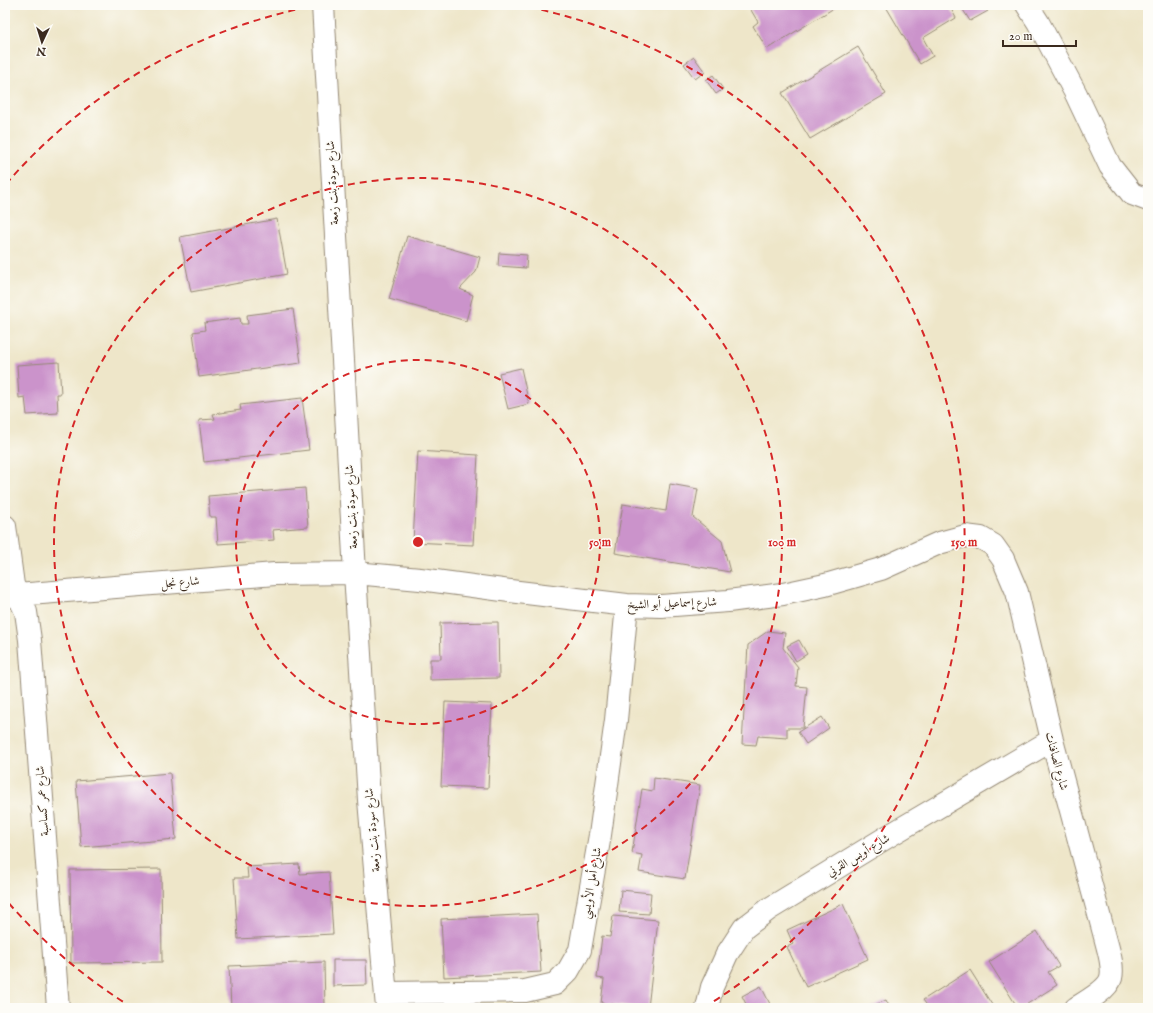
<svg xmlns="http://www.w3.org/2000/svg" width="1153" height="1013" font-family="'IM FELL English',Amiri,serif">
<rect width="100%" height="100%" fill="#fdfcf7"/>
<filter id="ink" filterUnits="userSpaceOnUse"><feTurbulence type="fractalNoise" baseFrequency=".025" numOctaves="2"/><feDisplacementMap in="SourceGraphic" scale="8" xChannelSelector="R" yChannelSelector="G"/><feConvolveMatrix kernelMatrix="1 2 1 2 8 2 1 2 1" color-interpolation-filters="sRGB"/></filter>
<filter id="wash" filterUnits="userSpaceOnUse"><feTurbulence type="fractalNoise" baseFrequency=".012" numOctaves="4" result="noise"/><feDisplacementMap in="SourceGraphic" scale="16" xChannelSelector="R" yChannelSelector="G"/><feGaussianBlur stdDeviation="0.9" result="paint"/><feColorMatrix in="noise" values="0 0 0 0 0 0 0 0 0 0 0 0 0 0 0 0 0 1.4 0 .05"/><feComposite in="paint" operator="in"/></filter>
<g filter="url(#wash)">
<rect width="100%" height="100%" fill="#eee6c9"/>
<g id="blocks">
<!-- building -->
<path fill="#cb93cb" d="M748,5H839L767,49L753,26L758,22Z
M885,5H949L956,18L923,38L933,56L920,64Z
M960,5H984L988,11L970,21Z
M858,47L886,94L810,139L782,93Z
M694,57L705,72L695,79L684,64Z
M713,75L723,89L716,94L706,80Z
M277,219L287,274L191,292L180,237Z
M407,236L480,257L476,272L460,289L473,295L466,321L389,299Z
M499,253L527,255L526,268L498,266Z
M293,309L301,363L199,377L193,332L205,330L204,323L240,318L241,324H248L247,315Z
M59,362L61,394H57L58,413L27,415L25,397L19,398L17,365Z
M521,368L529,404L508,409L499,373Z
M302,398L309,450L204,462L199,420L215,419L213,414L241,410L240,405Z
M418,451L478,455L473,545L413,542Z
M670,484L698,489L693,517L722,541L730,572L615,553L623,504L666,511Z
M305,488L308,527L273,530L274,540L218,544L216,517H210L208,496Z
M498,622L499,678L430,680V659H441L440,623Z
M768,631L785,633L783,648L798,667L796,686L807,687L803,728H787V738L758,736L756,745L742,744L748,645Z
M799,640L807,654L796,661L787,646Z
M445,702L492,704L488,788L441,786Z
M822,717L829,728L806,744L798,732Z
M170,773L176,839L81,847L76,781Z
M654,778L700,785L685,879L639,872L642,855L632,853L642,789L653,791Z
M299,864L300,874L329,872L333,934L238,939L234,878H248L247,867Z
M161,869L162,962L71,963L70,870Z
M621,890L651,893L649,914L619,912Z
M843,904L868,959L806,987L787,947L793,944L787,930Z
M537,914L541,972L444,977L441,919Z
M613,916L658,920L648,1008L601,1003L604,979L597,978L602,936L610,937Z
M1037,931L1059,966L1048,972L1057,985L1021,1008H1018L989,962Z
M333,960H366L367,985L333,986Z
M324,962L325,1008H231L229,966Z
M970,970L994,1008H929L923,1000Z
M761,986L772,1008H748L742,996Z
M886,1000L890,1008H869Z"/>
</g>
</g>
<g filter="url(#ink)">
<use href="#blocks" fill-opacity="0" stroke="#948874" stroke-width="1"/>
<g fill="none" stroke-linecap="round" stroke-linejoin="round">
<defs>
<path id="minor" d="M323,5L355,573L369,800L387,1008
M1027,5L1038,22L1076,94L1110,166L1132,194L1148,200
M5,526L13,585L18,595L26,612L30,640L58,1008
M5,596L275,574L355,573L420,579L510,591L627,605L661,606L728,601L783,594L825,585L881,569L939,543L965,536L981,538L993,545L1003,559L1017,592L1052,740L1105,937C1108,949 1114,966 1111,978C1108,989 1086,1002 1076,1008
M386,993L525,991L555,984L568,971L580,950L600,835L616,720L627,605
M707,1008L712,987L727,954L744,928L769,909L887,837L1052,740"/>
</defs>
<!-- minor casing -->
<use href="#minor" stroke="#948874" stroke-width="24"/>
<!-- minor -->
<use href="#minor" stroke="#fff" stroke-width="22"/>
</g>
</g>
<!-- distance rings -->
<g fill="none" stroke="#d62828" stroke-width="2" stroke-dasharray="7 5">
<circle cx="418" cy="542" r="182"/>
<circle cx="418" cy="542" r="364"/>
<path d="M133 1008A546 546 0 0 1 6 900M6 184A546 546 0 0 1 318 5M518 5A546 546 0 0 1 703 1008"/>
</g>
<g text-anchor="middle" stroke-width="3" stroke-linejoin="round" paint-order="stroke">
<!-- street labels -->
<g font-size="12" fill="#3b2a1e" stroke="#fdfcf7">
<text transform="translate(332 183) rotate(-93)" y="4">شارع سودة بنت زمعة</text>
<text transform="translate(351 507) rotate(-93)" y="4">شارع سودة بنت زمعة</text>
<text transform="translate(180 582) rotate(-5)" y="4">شارع نجل</text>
<text transform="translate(672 603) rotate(-2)" y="4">شارع إسماعيل أبو الشيخ</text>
<text transform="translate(1057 761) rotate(75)" y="4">شارع الصافنات</text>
<text transform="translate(42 801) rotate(-94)" y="4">شارع عمر كساسبة</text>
<text transform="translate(372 830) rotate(-95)" y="4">شارع سودة بنت زمعة</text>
<text transform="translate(858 855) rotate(-31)" y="4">شارع أويس القرني</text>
<text transform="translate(591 883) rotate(-80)" y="4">شارع أمل الأويسي</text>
</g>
</g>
<circle cx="418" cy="542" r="6" fill="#d62828" stroke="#fdfcf7" stroke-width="2"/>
<g font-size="12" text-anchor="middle" font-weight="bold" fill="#d62828" stroke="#fdfcf7" stroke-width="3" stroke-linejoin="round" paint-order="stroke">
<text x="600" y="546">50 m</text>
<text x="782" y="546">100 m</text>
<text x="964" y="546">150 m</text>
</g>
<!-- margin -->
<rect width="1153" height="1013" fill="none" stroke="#fdfcf7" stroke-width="20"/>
<!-- north arrow -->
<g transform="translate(42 42) rotate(184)" stroke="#fdfcf7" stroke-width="3" paint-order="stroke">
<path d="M0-3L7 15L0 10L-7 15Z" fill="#3b2a1e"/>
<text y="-6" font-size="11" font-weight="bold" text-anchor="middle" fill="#3b2a1e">N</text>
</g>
<!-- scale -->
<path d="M1003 40v6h73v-6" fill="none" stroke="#3b2a1e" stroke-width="2"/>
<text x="1009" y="40" font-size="12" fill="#3b2a1e" stroke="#fdfcf7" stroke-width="3" paint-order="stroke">20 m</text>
</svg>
